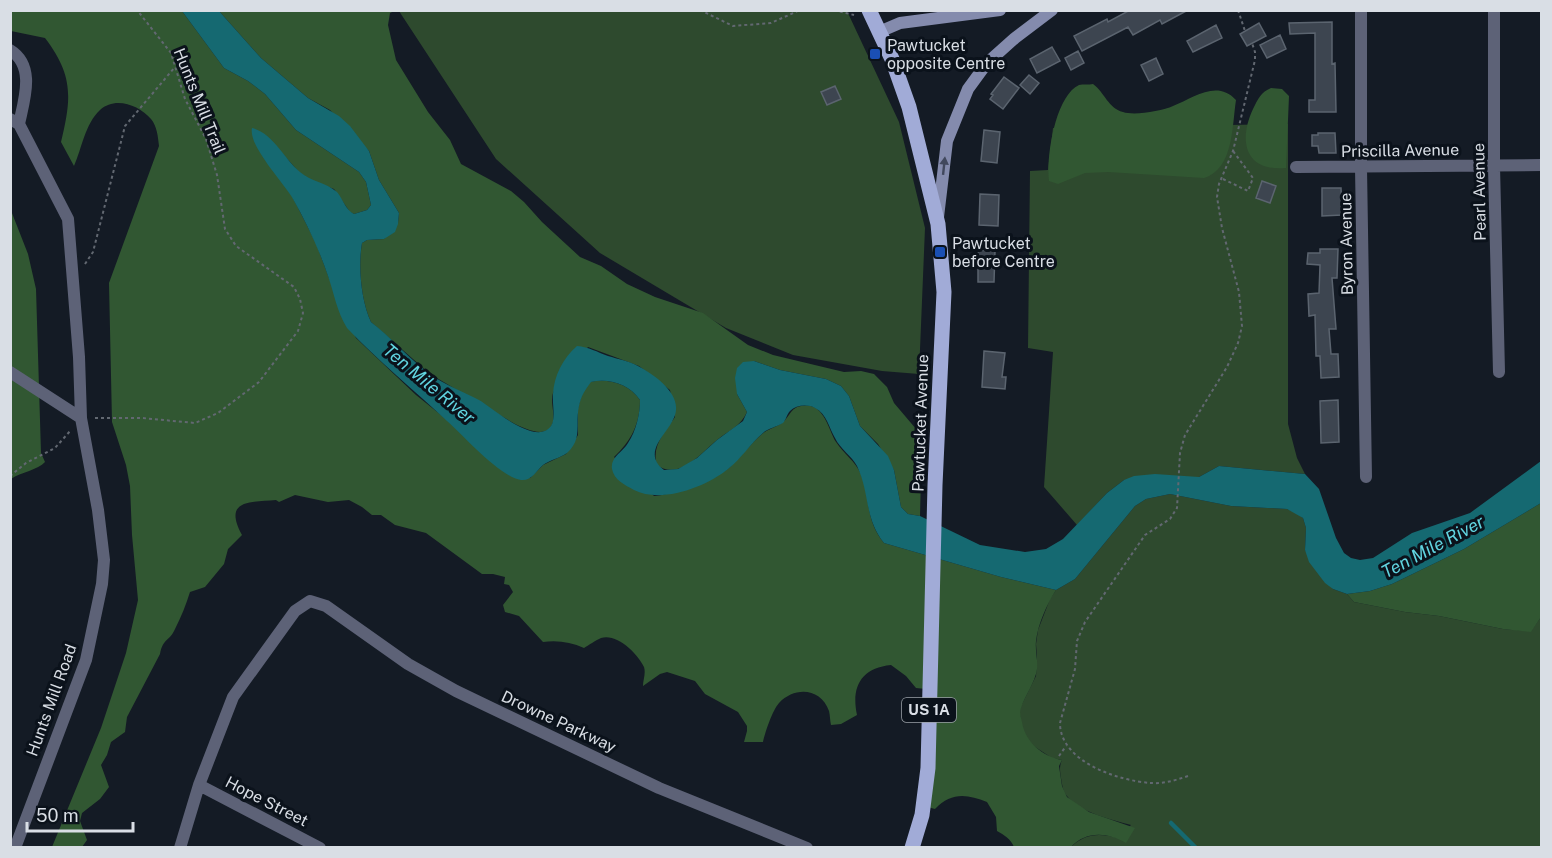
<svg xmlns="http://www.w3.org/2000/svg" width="1552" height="858" font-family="'Public Sans',sans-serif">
<rect width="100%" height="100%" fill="#141b25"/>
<!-- green -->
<path fill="#2e4a2e" d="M399,11H847L899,122L925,228L919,374L882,371L793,355L726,328L600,253L496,159Z
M1288,124V424L1297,458L1305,474L1219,466L1199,477L1124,480L1107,493L1077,525L1044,487L1053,352L1028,348L1030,171L1048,170L1053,128Z
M1170,494L1231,506L1287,509L1297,513L1303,518L1306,528L1305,550L1333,589L1347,594L1354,602L1405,612L1439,616L1503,629L1531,631L1541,617V847H1071C1085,833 1100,833 1118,838L1131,825C1112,820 1079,812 1067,796C1063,792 1062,784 1061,778C1060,771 1059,767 1062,760L1052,758L1029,743L1023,731L1019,710L1036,676L1037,657L1036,644L1038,630L1050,599L1056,590L1075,579L1135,506L1146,499Z"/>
<!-- forest -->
<path fill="#315732" d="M10,11H182L224,68L248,81L265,94L296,130L359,172L366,182L371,205L367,210L354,214L350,212L334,189L310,180L299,172L272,142L293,198L316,243L329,278L356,338L416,395L446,419L530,478L543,465L566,454L578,435V408L582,393L590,382C609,378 629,384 640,400C640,424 631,441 614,457L654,496C672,495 716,479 730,467C741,457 750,444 762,434C768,429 776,427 782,423C790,417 790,408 801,406C824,401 828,429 836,442C844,454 855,461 861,474C871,500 865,520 884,543L1001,577L1056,590C1047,604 1038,624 1036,641C1035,651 1038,660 1037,669C1035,683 1025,695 1021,708C1019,712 1021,717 1022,722C1025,742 1042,756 1062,760L1059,766L1062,786L1067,797L1089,812L1135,828L1126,843C1107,832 1086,831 1071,847H1014C1011,839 1004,835 997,831L996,817L987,802C967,794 951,792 935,809L920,805L926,689L916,688L906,676L891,665C861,668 851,687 857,715L841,724L831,725C830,721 830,715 829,711C821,688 795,686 779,703C772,711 765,733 763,742H744L747,731V726L738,712L705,694L695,681L667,672L660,674L643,686C643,680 646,674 644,667C638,654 617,633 601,638C596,640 589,645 584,648C571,642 557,640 543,642L519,616L505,612L503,605L513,592L509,585L504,584L505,577L493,574H482L426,533L395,525L381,515H372L362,507L349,500L328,502L295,495L279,502L276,500C249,502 223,500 242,535L228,549L224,564L205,587L190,592C186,605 181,617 175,629C170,641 163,638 160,654L127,717L125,732L111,742L107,755L101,765L109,787L100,799L82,813L80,821L87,840L82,847H52L101,728L126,653L138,600L132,535L130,486L126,465L112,422L109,283L159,146C158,137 157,126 151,119C139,105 115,96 100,110C85,124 82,148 74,166L61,142C72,97 73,75 45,38L11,31Z
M219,11H394L390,13L388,25L396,60L428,112L450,140L461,164L511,191L524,202L542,222L580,257L601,266L627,284L655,297L703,313L748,345L773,355L844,372L861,371L874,374L887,387L894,403L922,436L920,516L908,514L901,507L894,470L878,444L860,426L849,396L841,386L826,379L780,370L754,361L737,394L747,412C741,426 728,431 717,440C701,453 679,481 657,465C651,447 665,431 675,417L670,390L639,366L588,347C580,358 558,383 553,393C550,402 555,413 553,422C548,440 526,429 515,424L430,374L371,322C361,301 358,266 362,243L367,240L384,239L398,223L399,213L379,180L369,151L330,110L308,98L261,58Z
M1093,84C1105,93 1108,108 1123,112C1134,116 1162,111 1173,106C1193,98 1217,79 1236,100C1232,125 1234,169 1204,178L1108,172L1085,173L1058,184L1049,181C1046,158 1055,96 1079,85C1083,84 1089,85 1093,84Z
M1271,88L1282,89L1289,96L1286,168C1245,172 1238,141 1253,109C1258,99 1261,92 1271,88Z
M10,208L28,254L36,289L41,453L45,462C38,470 21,472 11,479Z
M1541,503V617L1531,632L1503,629L1439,616L1405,612L1354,602L1347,594L1370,591L1392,584L1464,549Z"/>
<!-- water -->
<path fill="#156971" d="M182,11H219L261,58L308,98L339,116L350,126L369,151L379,180L399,213L398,224L395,232L384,239L367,240L362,243C358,266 361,301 371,322C392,338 409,359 430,374C445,385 462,391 479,400C493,408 536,447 551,426C556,418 552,404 553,394C554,376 563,358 577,346C589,347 597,352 608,356C618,359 629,361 638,366C653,374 678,391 676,410C675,430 638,450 664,470L678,469L697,458L717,440L743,421L747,412L737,394L735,378L737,368L743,362L754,361L780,370L826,379L841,386L849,396L860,426L888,456L894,470L901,507L908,514L920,516L980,545L1025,552L1046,549L1063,539L1107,493L1124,480L1134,476L1155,474L1199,477L1219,466L1305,474L1319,489L1336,538L1344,553L1351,558L1360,560L1373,558L1412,533L1470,513L1541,461V503L1464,549L1392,584L1370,591L1347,594L1333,589L1325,583L1309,562L1305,550L1306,528L1303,518L1287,509L1231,506L1170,494L1146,499L1135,506L1075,579L1056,590L1001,577L884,543C864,518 870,493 857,466C852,456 840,449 835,438C829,428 827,414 815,408C808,404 796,405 790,411C787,414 786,420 783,423C777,427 768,428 763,433C750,444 741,459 728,469C706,487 661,504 634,490C625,485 614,480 612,469C610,457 623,452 628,443C636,431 640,414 640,400C629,384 609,378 591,382C585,390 581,396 579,406C575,424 583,439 567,453C560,458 550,460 543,465C536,471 532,481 521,480C500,477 464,436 447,421C414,390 378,361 347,328C337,312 334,293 328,276C319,249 307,224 293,199C284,183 248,146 252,128C273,133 285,160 300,172C310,181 327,183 337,192C343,199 345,209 354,214L367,210L371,205L366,182L359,172L296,130L265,94L248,81L224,68Z"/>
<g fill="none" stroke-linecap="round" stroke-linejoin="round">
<!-- stream -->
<path stroke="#156971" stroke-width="4.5" d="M1171,823L1196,848"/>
</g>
<!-- building -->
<path fill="#3d4550" stroke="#5b646f" stroke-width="1.5" d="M1130,10H1188L1162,24L1160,20L1133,35L1128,27L1082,51L1074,36L1107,19L1108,22Z
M1332,22V64L1335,63L1336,112H1309V100H1315V33L1290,34L1289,23Z
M1259,23L1266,36L1247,46L1240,34Z
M1216,25L1222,38L1193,52L1187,41Z
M1280,35L1286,49L1267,58L1260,45Z
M1052,47L1060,61L1037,73L1030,59Z
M1078,51L1084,63L1071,70L1065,58Z
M1156,58L1163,74L1149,81L1141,65Z
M1029,75L1039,83L1030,94L1020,85Z
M1004,77L1019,88L1003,109L990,99L993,95L991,94Z
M835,86L841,99L827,105L821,92Z
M984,130L1000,132L997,163L981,161Z
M1318,133H1335L1336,153H1319L1318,146H1312V135H1318Z
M1262,181L1276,186L1270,203L1256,198Z
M1322,188H1341L1342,215L1322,216Z
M980,194L999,195L998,226L979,225Z
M1320,249H1338L1337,278H1332L1336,329H1329L1331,354H1338L1339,377L1321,378L1320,356H1316L1315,315L1309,316L1308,294L1319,293L1320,265L1307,264L1308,253H1320Z
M978,250L995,251L994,282H978Z
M984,351L1005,353L1002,377H1006L1005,389L982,387Z
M1338,400L1339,442L1321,443L1320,401Z"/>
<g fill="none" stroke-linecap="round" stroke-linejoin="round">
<!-- path -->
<path stroke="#626871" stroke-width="2" stroke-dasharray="3 3" stroke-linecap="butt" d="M700,10L733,26L771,23L800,10
M834,10L854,15
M1238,10L1245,31
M1223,179L1248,191L1253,178L1233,151
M85,264L93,252L125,126L175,67
M95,418H142L195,423L218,413L259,382L298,331L303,313L300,299L294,287L236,246L225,229L217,175L206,139L185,99L171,53L137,10
M10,476L26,463L55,448L71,430
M1059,756L1066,746
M1188,776C1176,780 1164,784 1151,783C1119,781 1060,762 1060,723L1075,669L1077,641L1085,622L1145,535L1170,519L1177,508L1180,453L1185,435L1227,367L1238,343L1242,326L1239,292L1222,228L1217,197L1219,184L1233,151L1255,60V52L1252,43"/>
<!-- street -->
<path stroke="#5d6277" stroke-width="12" d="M1361,10V168L1366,477
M1494,10V166L1499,372
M10,50C36,66 24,100 19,124
M10,119L19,124L68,219L79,357L81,418L98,510L104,560L102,584L86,660L15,848
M1296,167L1542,165
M10,372L81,418
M199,785L320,848
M180,848L199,785L233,697L295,611L310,601L326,606L408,664L456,691L659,788L807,848"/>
<!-- secondary -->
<path stroke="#848bad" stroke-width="12" d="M879,32L900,23L1000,10
M938,217L947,141L968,89L987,63L1015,38L1052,10"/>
<!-- primary -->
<path stroke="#a1abd7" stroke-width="15" d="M869,10L892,59L909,107L938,224L944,292L935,485L928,768L922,815L912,848"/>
</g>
<!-- one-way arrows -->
<defs><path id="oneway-solid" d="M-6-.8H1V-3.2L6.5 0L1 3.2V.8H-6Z" transform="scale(1.5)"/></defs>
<use fill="#41485d" href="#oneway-solid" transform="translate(944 166) rotate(-84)"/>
<!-- markers -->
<g fill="#1a4fb4" stroke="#0b121b" stroke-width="2">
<rect x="869" y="48" width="12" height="12" rx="3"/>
<rect x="934" y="246" width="12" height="12" rx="3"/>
</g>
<g text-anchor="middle" stroke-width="6" stroke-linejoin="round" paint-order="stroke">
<!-- shield labels -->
<rect fill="#0b121b" stroke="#9ba1a8" stroke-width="1.5" x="902" y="698" width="54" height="24" rx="4.5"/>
<g font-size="15" font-weight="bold" fill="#d9dee5">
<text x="929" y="715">US 1A</text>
</g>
<!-- poi labels -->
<g font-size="16" fill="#d9dee5" stroke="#0b121b" text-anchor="start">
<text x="887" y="51">Pawtucket<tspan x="887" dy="18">opposite Centre</tspan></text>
<text x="952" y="249">Pawtucket<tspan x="952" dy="18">before Centre</tspan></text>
</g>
<!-- street labels -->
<g font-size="16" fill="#d9dee5" stroke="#0b121b">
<text transform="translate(200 101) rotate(68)" y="6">Hunts Mill Trail</text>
<text transform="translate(1400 150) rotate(-1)" y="6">Priscilla Avenue</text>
<text transform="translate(1479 192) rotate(-91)" y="6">Pearl Avenue</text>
<text transform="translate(1346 244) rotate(-91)" y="6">Byron Avenue</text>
<text transform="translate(920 423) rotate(-88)" y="6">Pawtucket Avenue</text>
<text transform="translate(51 700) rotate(-70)" y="6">Hunts Mill Road</text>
<text transform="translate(559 721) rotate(25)" y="6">Drowne Parkway</text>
<text transform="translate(267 801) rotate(27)" y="6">Hope Street</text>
</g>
<!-- water labels -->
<g font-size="18" font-style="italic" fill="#61d4e0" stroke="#0b121b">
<text transform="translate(429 384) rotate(40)" y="6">Ten Mile River</text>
<text transform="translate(1433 547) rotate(-28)" y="6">Ten Mile River</text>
</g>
</g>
<!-- border -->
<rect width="1552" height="858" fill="none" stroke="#d9dee5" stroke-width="24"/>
<!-- scale -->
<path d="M27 822v9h106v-9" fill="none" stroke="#d9dee5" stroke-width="3"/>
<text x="36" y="822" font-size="18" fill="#d9dee5" stroke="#0b121b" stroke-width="4.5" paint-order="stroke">50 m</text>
</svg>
